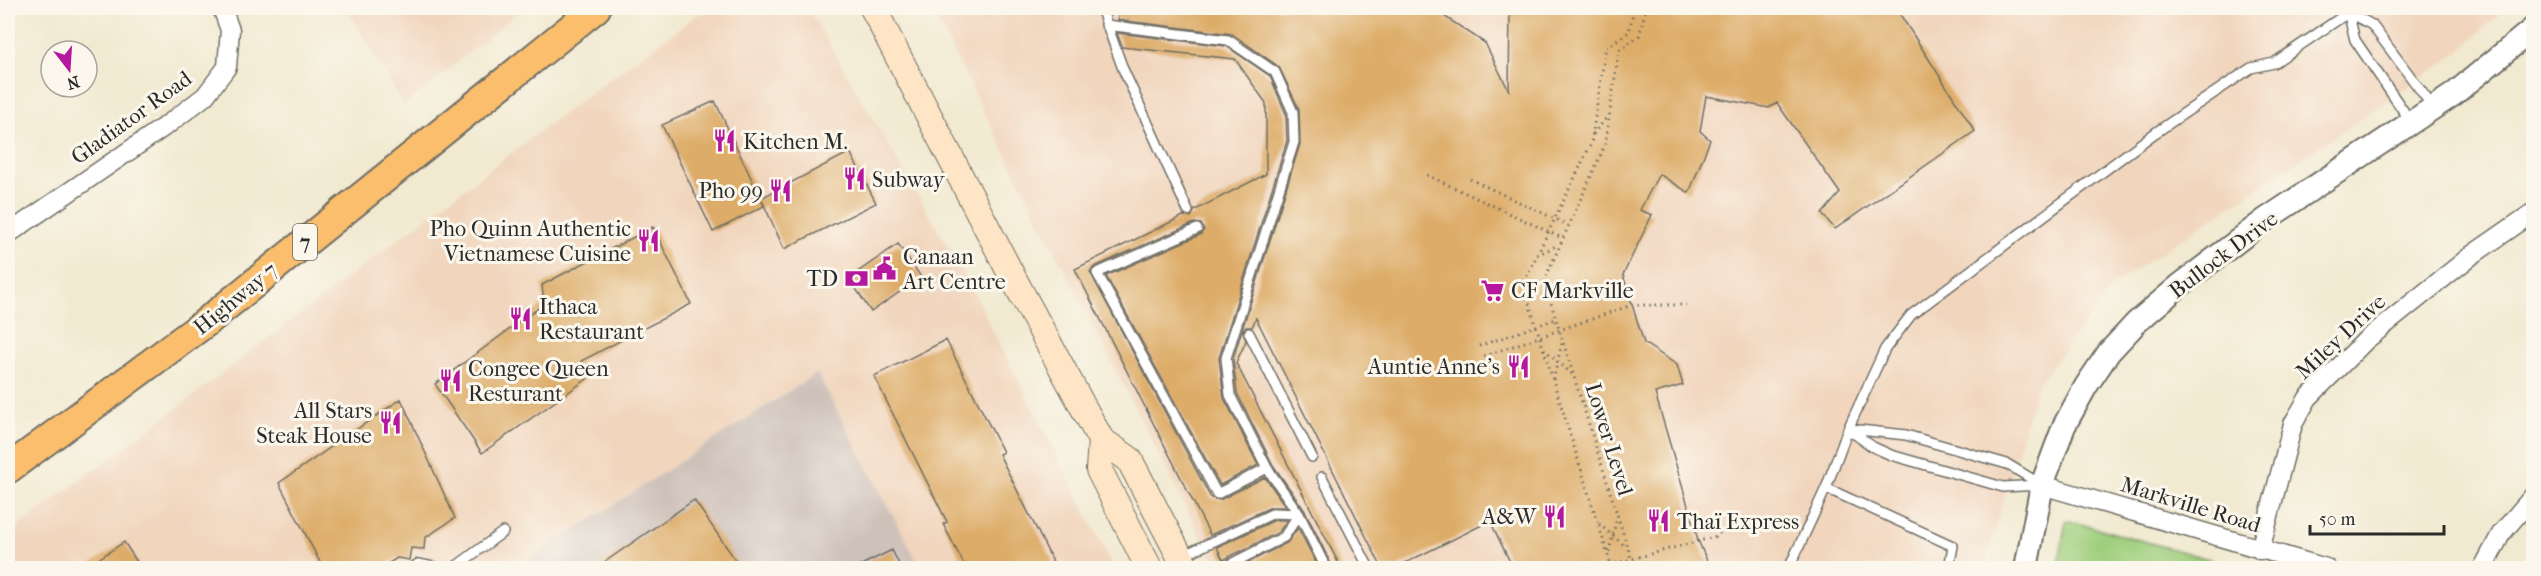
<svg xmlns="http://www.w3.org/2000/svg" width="2541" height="576" font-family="'IM FELL French Canon',serif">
<rect width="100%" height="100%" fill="#fbf7ec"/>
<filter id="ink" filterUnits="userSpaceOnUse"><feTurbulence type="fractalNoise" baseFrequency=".0167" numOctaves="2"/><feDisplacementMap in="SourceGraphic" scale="12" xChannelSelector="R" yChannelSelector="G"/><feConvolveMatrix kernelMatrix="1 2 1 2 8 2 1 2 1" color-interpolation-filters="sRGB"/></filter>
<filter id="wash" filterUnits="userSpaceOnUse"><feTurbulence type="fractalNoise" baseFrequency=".008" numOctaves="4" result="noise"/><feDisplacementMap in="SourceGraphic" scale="24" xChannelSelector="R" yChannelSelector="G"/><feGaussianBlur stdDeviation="1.35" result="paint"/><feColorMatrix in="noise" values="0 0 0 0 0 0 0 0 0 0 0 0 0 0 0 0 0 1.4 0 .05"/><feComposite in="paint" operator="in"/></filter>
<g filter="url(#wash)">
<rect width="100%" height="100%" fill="#f1e9d0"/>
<!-- built -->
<path fill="#f1d5bd" d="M347,8H523L404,106Z
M707,8H808L965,276L1114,568H921L816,373L516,568H8V534L156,424L593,91Z
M931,8H2505L2457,54L2113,285L2037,385L1984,568H1217Z"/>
<!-- industrial -->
<path fill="#cec1ba" d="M817,373L921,568H516Z"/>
<!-- green -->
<path fill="#9fcf7d" stroke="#657d54" stroke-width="1.5" d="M2066,520L2242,568H2058Z"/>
<g id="blocks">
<!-- building -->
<path fill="#ddac67" d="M1118,8H1432L1485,43L1509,91L1510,8H1896L1975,131L1835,229L1822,214L1840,193L1777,103L1769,108L1706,96L1700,131L1710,140L1689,193L1659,174L1640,210L1652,215L1623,275L1644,343L1677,365L1683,385L1655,393L1698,540L1710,568H1513L1490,521L1395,568H1382L1256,318L1252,327H1246L1243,330L1246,341L1236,363L1341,568H1333L1305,511L1273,465L1237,393L1233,359L1300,144L1299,109L1279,67L1232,34L1118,20Z
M1117,33L1226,46L1270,76L1286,114L1287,141L1219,358L1224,398L1258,465L1220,485L1106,276L1200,235L1204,230L1201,224L1194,223L1094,267L1090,272L1211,498L1220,500L1265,477L1286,507H1271L1210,535L1075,269L1183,216L1191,217L1195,210L1266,174V103L1235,59L1122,47Z
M715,101L764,206L713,232L662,125Z
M850,152L876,203L784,249L761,198Z
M653,227L691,304L581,361L587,379L482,453L435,384L544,304L542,285Z
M898,244L921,277L871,312L849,278Z
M946,340L1003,452L999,454L1053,562L1040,568H966L943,524L947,522L874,376Z
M401,399L455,518L425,538L424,549L411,548L409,560L397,558L381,568H323L279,483Z
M694,500L741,568H596Z
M1275,520H1287L1279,532L1223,560L1217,547Z
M1298,528L1319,568H1237L1287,543Z
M124,542L141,568H85Z
M892,550L901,568H855Z"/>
</g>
</g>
<g filter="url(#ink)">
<use href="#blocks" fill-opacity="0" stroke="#706e65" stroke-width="1.5"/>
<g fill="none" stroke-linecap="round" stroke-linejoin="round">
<defs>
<path id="service" d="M1101,8L1123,69L1188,211
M2348,12L2372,25L2433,107
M2348,12L2355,40L2411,122
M1106,25L1228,40L1275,72L1293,112L1294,142L1226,358L1230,395L1267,468L1299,514L1326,568
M1197,229L1097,273L1217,494L1267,468
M1249,333L1312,457
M1848,429L1873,447L1891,455L2003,487L2041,485
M1850,429L1906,435L2007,464L2042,485
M1322,477L1369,568
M1826,488L1953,546L1949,568
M1182,556L1274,513L1299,514
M412,568L418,564L439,568
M454,568L503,532
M1223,568L1284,537L1299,514
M1789,568L1826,488L1848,429L1885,349L1911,315L2155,133L2251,68L2274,63L2355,8"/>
<path id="minor" d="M8,234L171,122L205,96L227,67L230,30L222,8
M2042,485L2326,568
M2260,550L2293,424L2308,398L2366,340L2472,255L2534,212
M2483,568L2501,534L2534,495"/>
<path id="tertiary" d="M2026,568L2042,485L2064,426L2086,386L2109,352L2137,322L2179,286L2265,220L2454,94L2534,28"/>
<path id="secondary" d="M873,8L1012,276L1101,440L1129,459L1186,568
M1101,440L1099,470L1149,568"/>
<path id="primary" d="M8,469L205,323L596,8"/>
</defs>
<!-- service casing -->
<use href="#service" stroke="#706e65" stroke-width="12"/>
<!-- minor casing -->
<use href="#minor" stroke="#706e65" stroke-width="21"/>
<!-- tertiary casing -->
<use href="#tertiary" stroke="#706e65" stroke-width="26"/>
<!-- secondary casing -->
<use href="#secondary" stroke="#706e65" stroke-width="28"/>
<!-- primary casing -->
<use href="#primary" stroke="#706e65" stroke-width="32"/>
<!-- path -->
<path stroke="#706e65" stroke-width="3" stroke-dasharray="1.5 4.5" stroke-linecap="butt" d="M2533,61H2534
M1593,134L1608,116
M1427,175L1562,238
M1470,179L1568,225
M1537,255L1558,245
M1479,346L1556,319
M1544,349L1573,375
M1484,356L1632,305H1686
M1553,380L1562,343
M1599,524L1626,547
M1609,552L1617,517
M1598,568L1714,537L1744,516
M1612,568L1523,284L1591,144L1606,47L1629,32L1634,8
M1634,568L1544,281L1605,145L1619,50L1639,36L1646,8"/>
<!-- service -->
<use href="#service" stroke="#fff" stroke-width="9"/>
<!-- minor -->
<use href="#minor" stroke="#fff" stroke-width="18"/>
<!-- tertiary -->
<use href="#tertiary" stroke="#fff" stroke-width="22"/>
<!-- secondary -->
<use href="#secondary" stroke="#fde5c5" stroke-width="26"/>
<!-- primary -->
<use href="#primary" stroke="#fabe6d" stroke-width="28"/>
</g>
</g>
<!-- icons -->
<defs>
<symbol id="restaurant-bare" viewBox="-9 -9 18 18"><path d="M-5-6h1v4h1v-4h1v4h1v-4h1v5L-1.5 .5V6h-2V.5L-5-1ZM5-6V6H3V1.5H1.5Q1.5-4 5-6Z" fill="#b5179e" stroke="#fbf7ec" stroke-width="2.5" paint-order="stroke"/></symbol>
<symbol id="civic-bare" viewBox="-9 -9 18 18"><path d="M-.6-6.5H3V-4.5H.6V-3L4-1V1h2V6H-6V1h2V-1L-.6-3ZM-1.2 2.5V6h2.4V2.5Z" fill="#b5179e" stroke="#fbf7ec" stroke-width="2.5" paint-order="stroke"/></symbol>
<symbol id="bank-bare" viewBox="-9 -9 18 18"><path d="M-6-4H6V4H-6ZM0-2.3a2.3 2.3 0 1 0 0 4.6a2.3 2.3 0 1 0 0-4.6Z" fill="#b5179e" stroke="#fbf7ec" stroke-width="2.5" paint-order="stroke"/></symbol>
<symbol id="supermarket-bare" viewBox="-9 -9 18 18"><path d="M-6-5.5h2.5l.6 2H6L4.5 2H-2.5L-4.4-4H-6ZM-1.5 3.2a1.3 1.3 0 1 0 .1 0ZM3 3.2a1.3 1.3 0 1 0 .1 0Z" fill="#b5179e" stroke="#fbf7ec" stroke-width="2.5" paint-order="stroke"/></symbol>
</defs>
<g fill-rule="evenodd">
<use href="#restaurant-bare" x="708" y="124" width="33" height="33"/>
<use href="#restaurant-bare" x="838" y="162" width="33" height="33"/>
<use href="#restaurant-bare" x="764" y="174" width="33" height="33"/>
<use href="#restaurant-bare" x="632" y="224" width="33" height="33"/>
<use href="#civic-bare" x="868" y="252" width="33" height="33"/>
<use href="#bank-bare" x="840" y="262" width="33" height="33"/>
<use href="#supermarket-bare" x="1476" y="274" width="33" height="33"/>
<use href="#restaurant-bare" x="504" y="302" width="33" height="33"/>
<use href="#restaurant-bare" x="1502" y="350" width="33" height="33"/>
<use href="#restaurant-bare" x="434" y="364" width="33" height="33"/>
<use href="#restaurant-bare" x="374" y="406" width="33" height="33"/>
<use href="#restaurant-bare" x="1538" y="500" width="33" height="33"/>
<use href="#restaurant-bare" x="1642" y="504" width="33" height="33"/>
</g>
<g text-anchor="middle" stroke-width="6" stroke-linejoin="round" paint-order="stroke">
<!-- shield labels -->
<rect fill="#fbf7ec" stroke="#696865" stroke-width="1.5" x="293" y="224" width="24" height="36" rx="4.5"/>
<g font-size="21" font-weight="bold" fill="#2b2b2b">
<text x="305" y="249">7</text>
</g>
<!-- street labels -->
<g font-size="22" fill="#2b2b2b" stroke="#fbf7ec">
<text transform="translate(131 117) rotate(-36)" y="8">Gladiator Road</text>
<text transform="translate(2223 254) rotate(-37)" y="8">Bullock Drive</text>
<text transform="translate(235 298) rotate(-39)" y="8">Highway 7</text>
<text transform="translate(2340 336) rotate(-43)" y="8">Miley Drive</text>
<text transform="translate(1610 439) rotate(73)" y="8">Lower Level</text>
<text transform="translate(2191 504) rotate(17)" y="8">Markville Road</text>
</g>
<!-- poi labels -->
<g font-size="22" fill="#2b2b2b" stroke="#fbf7ec" text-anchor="start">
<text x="743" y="149">Kitchen M.</text>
<text x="872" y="187">Subway</text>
<text x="763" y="198" text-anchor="end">Pho 99</text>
<text x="631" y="236" text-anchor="end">Pho Quinn Authentic<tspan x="631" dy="25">Vietnamese Cuisine</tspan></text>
<text x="903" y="264">Canaan<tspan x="903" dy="25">Art Centre</tspan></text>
<text x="838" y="286" text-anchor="end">TD</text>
<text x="1511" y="298">CF Markville</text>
<text x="539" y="314">Ithaca<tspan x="539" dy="25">Restaurant</tspan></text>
<text x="1500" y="374" text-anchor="end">Auntie Anne's</text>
<text x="468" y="376">Congee Queen<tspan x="468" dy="25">Resturant</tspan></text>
<text x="372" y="418" text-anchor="end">All Stars<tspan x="372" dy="25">Steak House</tspan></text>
<text x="1536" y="524" text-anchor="end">A&amp;W</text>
<text x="1677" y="529">Thaï Express</text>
</g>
</g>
<!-- margin -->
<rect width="2541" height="576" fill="none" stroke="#fbf7ec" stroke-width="30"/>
<!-- north arrow -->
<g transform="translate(69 69) rotate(163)"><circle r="28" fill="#fbf7ec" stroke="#a8a59f" stroke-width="1.5"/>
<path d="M0-4.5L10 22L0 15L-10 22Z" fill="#b5179e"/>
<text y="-9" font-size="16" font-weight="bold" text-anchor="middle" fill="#2b2b2b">N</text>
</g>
<!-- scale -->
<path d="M2310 525v9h134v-9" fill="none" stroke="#2b2b2b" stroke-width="3"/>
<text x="2319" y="525" font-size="18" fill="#2b2b2b" stroke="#fbf7ec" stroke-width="4.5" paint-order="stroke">50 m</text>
</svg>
